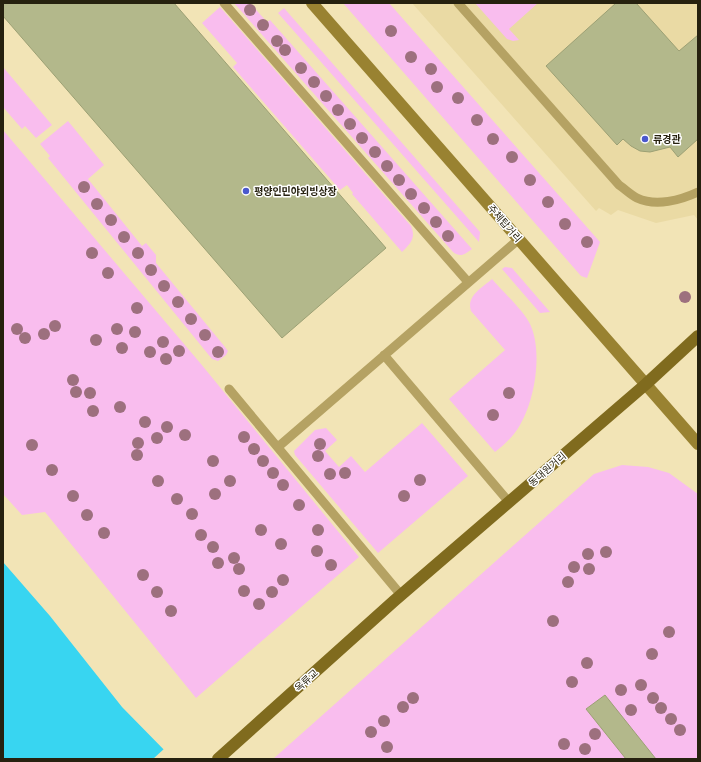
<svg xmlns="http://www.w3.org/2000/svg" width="701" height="762" font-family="Barlow,'Noto Sans KR',sans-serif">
<rect width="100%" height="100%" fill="#f2e4b6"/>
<!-- built -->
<path fill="#eadaa4" d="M412,3H698V220L694,215L656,223L618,210L611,215L599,208L596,211Z"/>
<!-- green -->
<path fill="#f9bdee" d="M234,3H250L267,22L270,20L472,249C465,254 461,258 453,252Z
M343,3H389L600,242L587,278L581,276Z
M475,3H538L509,29L519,40L513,41L507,39Z
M220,7L411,226C416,238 411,243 402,252L352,194L353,193L347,185L340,190L233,67L237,63L202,23Z
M284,8L480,232L479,242L278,13Z
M3,67L52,125L36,138L25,126L22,129L3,107Z
M68,121L104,165L88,179L142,246L146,243L156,255V263L225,347L228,351L226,355L218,361L212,359L48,158L50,156L40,144Z
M3,130L201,364L359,557L196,698L45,512L22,515L3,494Z
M505,267L512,268L550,312L540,313L502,269Z
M492,279C502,291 524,311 530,324C543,351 535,400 520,425C514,436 505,444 495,452L449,399L505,350L471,311C466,296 482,288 492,279Z
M422,423L468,476L378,553L295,455L294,451L315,430L326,428L337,440L325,451L339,467L351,456L365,472Z
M622,465L648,467L669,473L698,494V759H273L594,474Z"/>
<!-- water -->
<path fill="#38d5f1" d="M3,562L50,616L122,707L173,759H3Z"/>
<!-- pier -->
<path fill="#f2e4b6" d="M165,748L175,759H153Z"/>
<!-- building -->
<path fill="#b3b88b" stroke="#9ca074" d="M3,3H174L386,248L282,338L3,16Z
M616,3H636L679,51L698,35V139L678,157L670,147L650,152L640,151L631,146L623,139L617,145L546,66Z
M605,695L656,759H626L586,709Z"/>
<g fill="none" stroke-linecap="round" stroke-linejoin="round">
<!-- lane -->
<path stroke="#b5a263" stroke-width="9" d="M224,3L468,282
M458,3L619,185C625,189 631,195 637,198C656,207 681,200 698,192
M384,355L509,502
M229,389L401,595
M278,447L519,239"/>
<!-- secondary -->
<path stroke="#998231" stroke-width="12" d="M312,3L698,444"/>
<!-- primary -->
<path stroke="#806b1e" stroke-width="12" d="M218,759L394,601L646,384L698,336"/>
</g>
<!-- trees -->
<g fill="#9d707e">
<circle cx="250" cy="10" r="6"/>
<circle cx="263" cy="25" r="6"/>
<circle cx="391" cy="31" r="6"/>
<circle cx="277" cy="41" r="6"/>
<circle cx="285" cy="50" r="6"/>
<circle cx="411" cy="57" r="6"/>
<circle cx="301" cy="68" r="6"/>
<circle cx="431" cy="69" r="6"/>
<circle cx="314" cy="82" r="6"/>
<circle cx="437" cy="87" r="6"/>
<circle cx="326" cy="96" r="6"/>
<circle cx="458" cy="98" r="6"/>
<circle cx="338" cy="110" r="6"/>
<circle cx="477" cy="120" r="6"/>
<circle cx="350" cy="124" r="6"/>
<circle cx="362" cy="138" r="6"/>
<circle cx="493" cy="139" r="6"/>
<circle cx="375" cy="152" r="6"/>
<circle cx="512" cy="157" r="6"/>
<circle cx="387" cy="166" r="6"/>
<circle cx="399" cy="180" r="6"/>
<circle cx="530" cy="180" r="6"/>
<circle cx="84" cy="187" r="6"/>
<circle cx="411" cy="194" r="6"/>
<circle cx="548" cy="202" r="6"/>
<circle cx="97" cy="204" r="6"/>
<circle cx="424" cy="208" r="6"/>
<circle cx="111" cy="220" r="6"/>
<circle cx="436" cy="222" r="6"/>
<circle cx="565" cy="224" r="6"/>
<circle cx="448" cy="236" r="6"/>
<circle cx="124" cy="237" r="6"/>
<circle cx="587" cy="242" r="6"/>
<circle cx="92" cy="253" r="6"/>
<circle cx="138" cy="253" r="6"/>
<circle cx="151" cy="270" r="6"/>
<circle cx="108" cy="273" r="6"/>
<circle cx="164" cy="286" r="6"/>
<circle cx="685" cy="297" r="6"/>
<circle cx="178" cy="302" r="6"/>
<circle cx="137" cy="308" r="6"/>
<circle cx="191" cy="319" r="6"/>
<circle cx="55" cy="326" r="6"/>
<circle cx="17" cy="329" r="6"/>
<circle cx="117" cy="329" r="6"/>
<circle cx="135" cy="332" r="6"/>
<circle cx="44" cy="334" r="6"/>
<circle cx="205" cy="335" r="6"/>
<circle cx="25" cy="338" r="6"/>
<circle cx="96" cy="340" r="6"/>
<circle cx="163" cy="342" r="6"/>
<circle cx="122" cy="348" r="6"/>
<circle cx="179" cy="351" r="6"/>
<circle cx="150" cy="352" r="6"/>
<circle cx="218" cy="352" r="6"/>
<circle cx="166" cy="359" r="6"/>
<circle cx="73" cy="380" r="6"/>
<circle cx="76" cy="392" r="6"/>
<circle cx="90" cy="393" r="6"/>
<circle cx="509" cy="393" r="6"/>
<circle cx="120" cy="407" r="6"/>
<circle cx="93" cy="411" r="6"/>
<circle cx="493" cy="415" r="6"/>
<circle cx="145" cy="422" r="6"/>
<circle cx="167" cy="427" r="6"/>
<circle cx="185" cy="435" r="6"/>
<circle cx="244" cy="437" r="6"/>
<circle cx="157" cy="438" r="6"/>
<circle cx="138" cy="443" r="6"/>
<circle cx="320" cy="444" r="6"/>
<circle cx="32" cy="445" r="6"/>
<circle cx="254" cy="449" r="6"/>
<circle cx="137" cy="455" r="6"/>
<circle cx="318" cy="456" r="6"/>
<circle cx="213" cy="461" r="6"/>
<circle cx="263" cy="461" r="6"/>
<circle cx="52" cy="470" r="6"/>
<circle cx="273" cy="473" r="6"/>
<circle cx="345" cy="473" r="6"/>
<circle cx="330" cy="474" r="6"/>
<circle cx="420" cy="480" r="6"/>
<circle cx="158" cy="481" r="6"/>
<circle cx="230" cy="481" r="6"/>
<circle cx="283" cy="485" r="6"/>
<circle cx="215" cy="494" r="6"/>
<circle cx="73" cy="496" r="6"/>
<circle cx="404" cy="496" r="6"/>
<circle cx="177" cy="499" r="6"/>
<circle cx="299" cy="505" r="6"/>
<circle cx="192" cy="514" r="6"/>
<circle cx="87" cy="515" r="6"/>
<circle cx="261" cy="530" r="6"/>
<circle cx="318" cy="530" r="6"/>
<circle cx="104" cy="533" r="6"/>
<circle cx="201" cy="535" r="6"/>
<circle cx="281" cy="544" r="6"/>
<circle cx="213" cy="547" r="6"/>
<circle cx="317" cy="551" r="6"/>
<circle cx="606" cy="552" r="6"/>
<circle cx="588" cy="554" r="6"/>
<circle cx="234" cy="558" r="6"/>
<circle cx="218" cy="563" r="6"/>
<circle cx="331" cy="565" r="6"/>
<circle cx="574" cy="567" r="6"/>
<circle cx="239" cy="569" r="6"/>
<circle cx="589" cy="569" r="6"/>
<circle cx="143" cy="575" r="6"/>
<circle cx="283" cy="580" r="6"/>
<circle cx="568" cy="582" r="6"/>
<circle cx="244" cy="591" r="6"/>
<circle cx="157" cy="592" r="6"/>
<circle cx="272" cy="592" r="6"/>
<circle cx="259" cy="604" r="6"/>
<circle cx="171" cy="611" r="6"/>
<circle cx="553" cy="621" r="6"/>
<circle cx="669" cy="632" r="6"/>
<circle cx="652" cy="654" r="6"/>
<circle cx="587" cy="663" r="6"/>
<circle cx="572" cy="682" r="6"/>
<circle cx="641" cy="685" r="6"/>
<circle cx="621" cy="690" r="6"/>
<circle cx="413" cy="698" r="6"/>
<circle cx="653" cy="698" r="6"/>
<circle cx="403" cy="707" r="6"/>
<circle cx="661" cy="708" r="6"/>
<circle cx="631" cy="710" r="6"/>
<circle cx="671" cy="719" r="6"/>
<circle cx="384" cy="721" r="6"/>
<circle cx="680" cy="730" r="6"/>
<circle cx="371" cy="732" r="6"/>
<circle cx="595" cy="734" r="6"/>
<circle cx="564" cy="744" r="6"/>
<circle cx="387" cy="747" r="6"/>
<circle cx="585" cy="749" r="6"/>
</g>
<!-- markers -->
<g fill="#4a58cd" stroke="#fff" stroke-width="1.5">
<circle cx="645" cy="139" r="4"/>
<circle cx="246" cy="191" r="4"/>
</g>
<g text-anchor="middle" stroke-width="3" stroke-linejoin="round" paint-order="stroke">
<!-- poi labels -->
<g font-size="10" font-weight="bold" fill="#26210f" stroke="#fff" text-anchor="start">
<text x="653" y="143">류경관</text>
<text x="254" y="195">평양인민야외빙상장</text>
</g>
<!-- street labels -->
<g font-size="10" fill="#26210f" stroke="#fff">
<text transform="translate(505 223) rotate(49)" y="4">주체탑거리</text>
<text transform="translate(547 469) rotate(-41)" y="4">동대원거리</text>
<text transform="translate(306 680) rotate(-42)" y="4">옥류교</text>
</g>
</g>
<!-- border -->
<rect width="701" height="762" fill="none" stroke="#26210f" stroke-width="8"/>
</svg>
